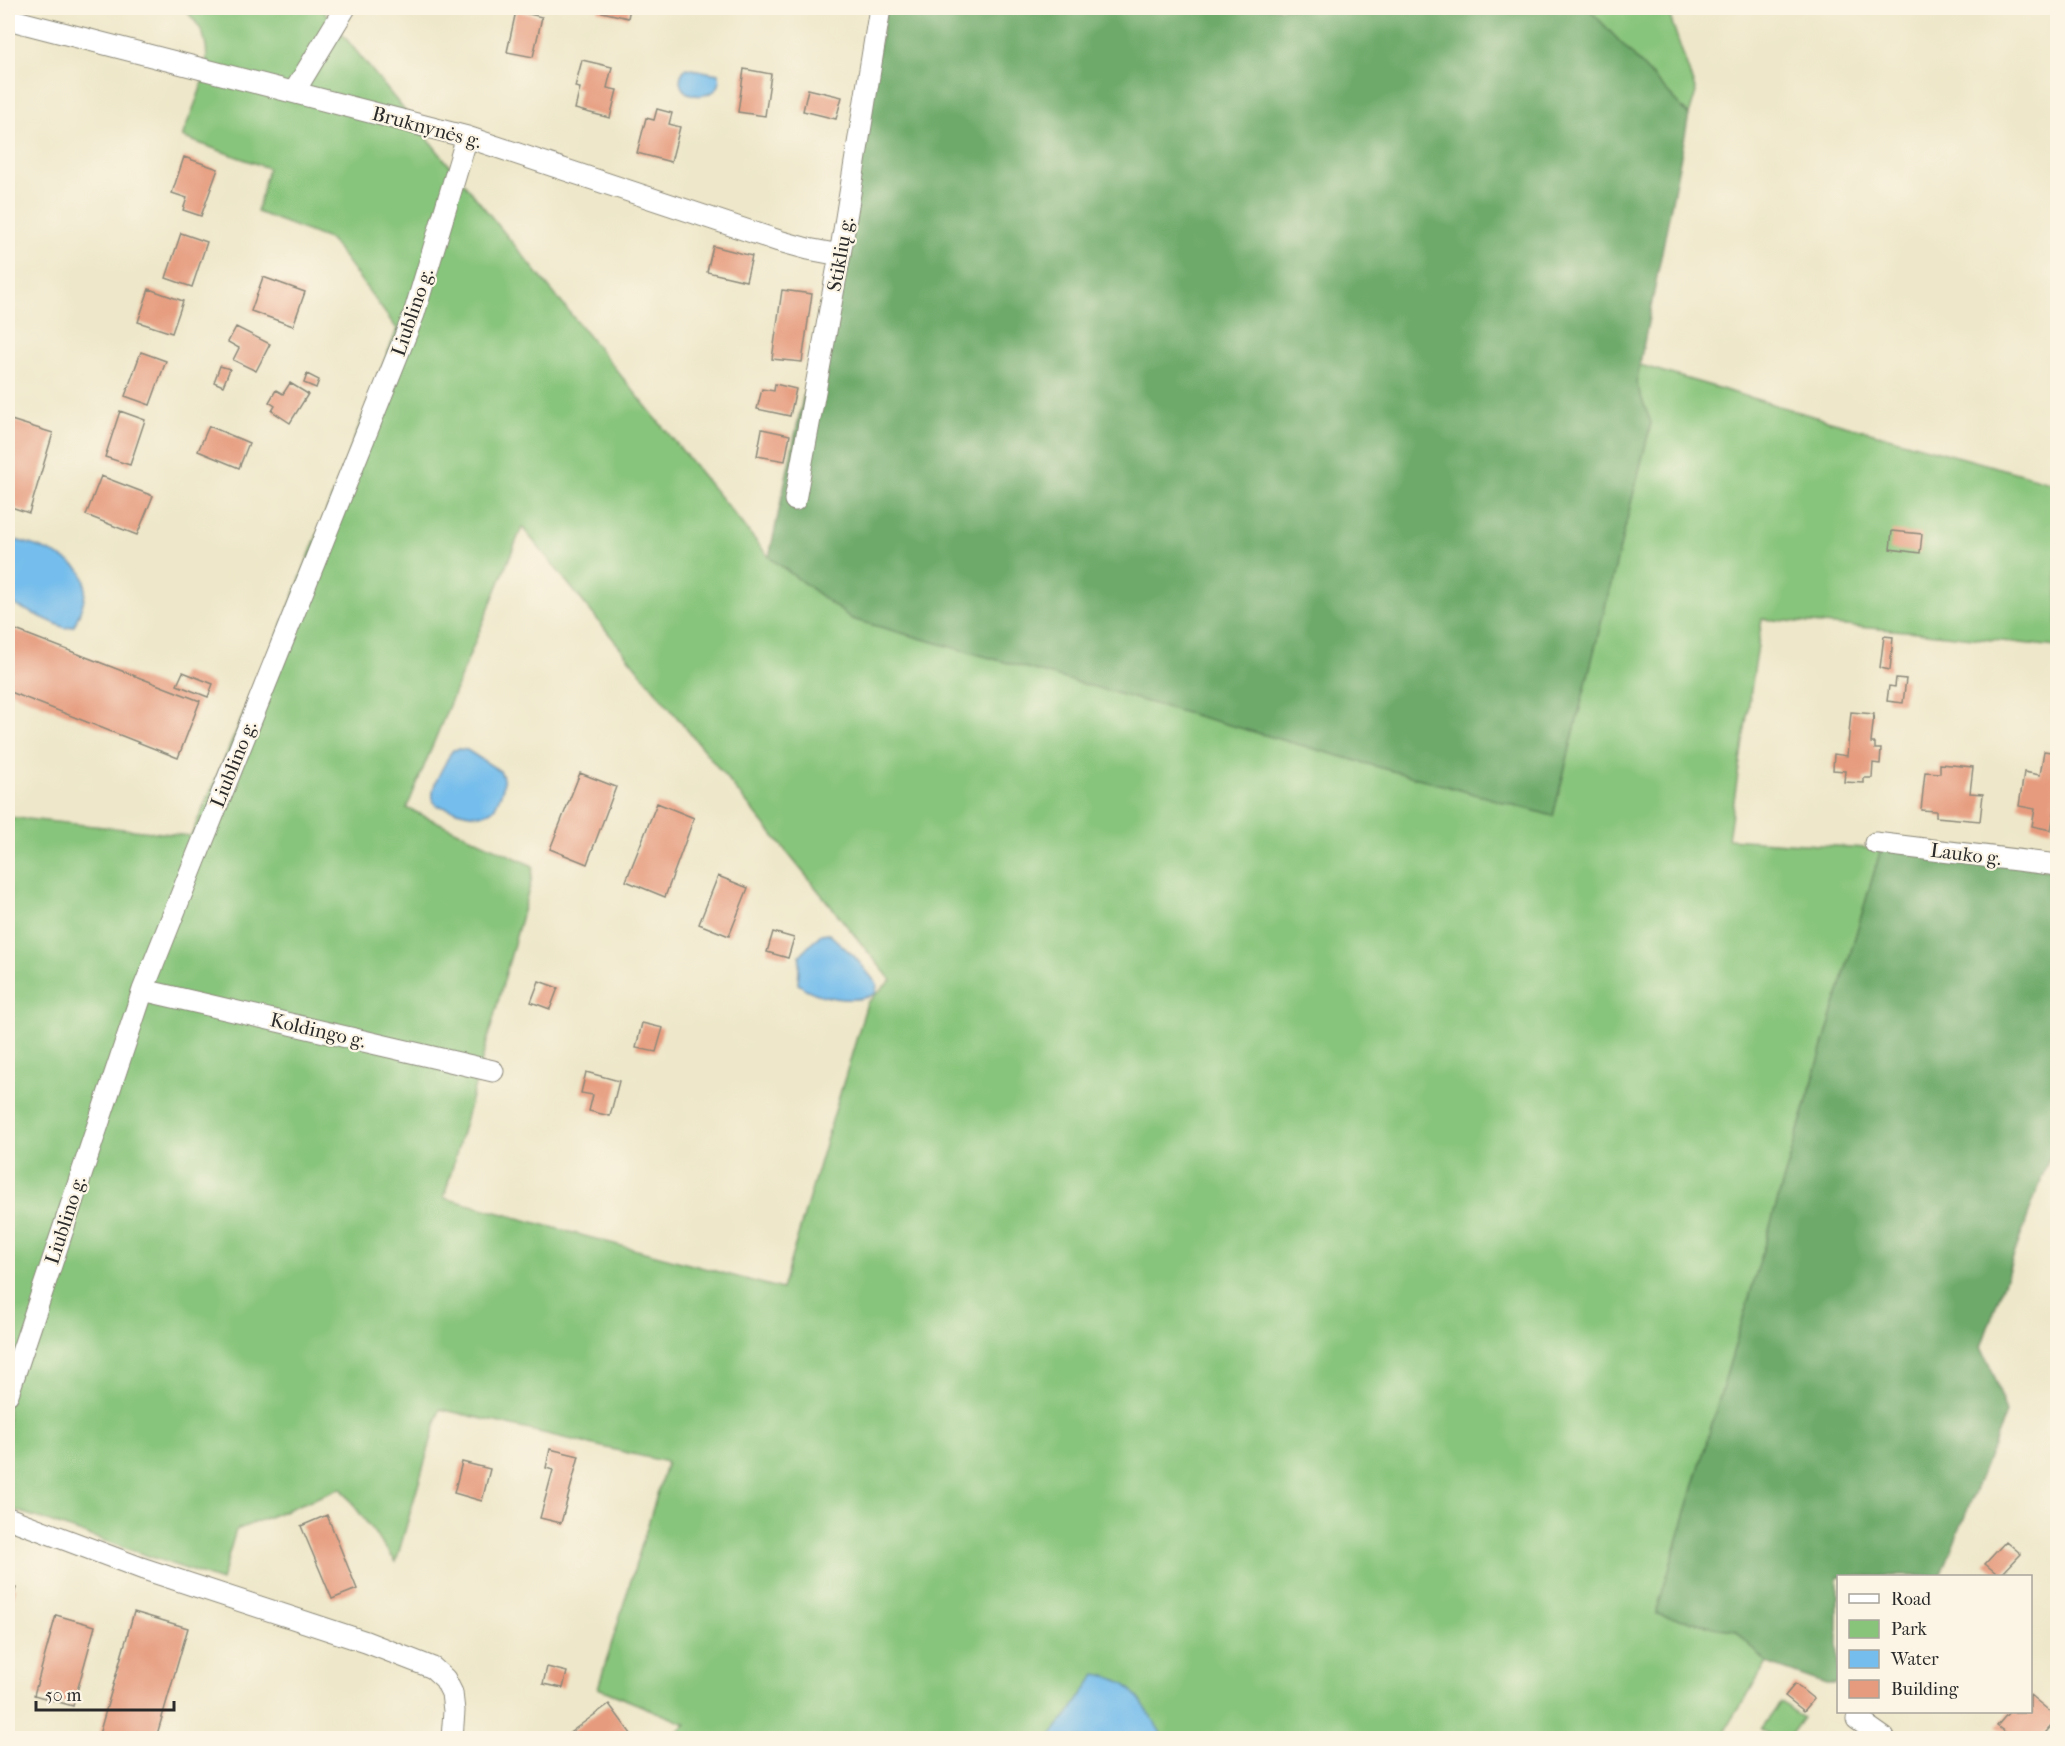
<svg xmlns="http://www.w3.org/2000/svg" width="2065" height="1746" font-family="'IM FELL French Canon',serif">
<rect width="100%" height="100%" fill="#fcf5e5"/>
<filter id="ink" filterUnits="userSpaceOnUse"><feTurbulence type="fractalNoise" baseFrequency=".0167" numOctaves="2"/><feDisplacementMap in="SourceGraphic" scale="12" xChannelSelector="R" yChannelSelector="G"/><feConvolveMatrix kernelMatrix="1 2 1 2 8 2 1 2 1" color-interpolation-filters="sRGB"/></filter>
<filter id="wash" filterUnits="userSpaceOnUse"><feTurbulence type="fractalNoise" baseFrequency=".008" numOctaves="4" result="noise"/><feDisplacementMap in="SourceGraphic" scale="24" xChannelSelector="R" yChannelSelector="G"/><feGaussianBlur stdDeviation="1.35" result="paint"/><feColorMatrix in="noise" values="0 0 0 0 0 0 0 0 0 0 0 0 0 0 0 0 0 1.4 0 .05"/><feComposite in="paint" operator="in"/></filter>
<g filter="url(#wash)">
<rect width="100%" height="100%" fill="#eee7c9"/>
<!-- green -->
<path fill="#88c57b" stroke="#5a7853" stroke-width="1.5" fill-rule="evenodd" d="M184,8H321L769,557L852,619L1553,816L1651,423L1636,383L1640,365L1816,417L2057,484V647L1917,632L1762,619L1728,839L1881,849L1656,1614L1736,1631L1767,1663L1721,1738H671L686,1724L598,1688L667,1462L440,1409L396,1562L341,1488L236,1530L221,1581L15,1510L8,1511V817L191,836L283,623L397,329L331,240L257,212L268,168L182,137C193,105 218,64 201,30C197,22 189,15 184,8ZM522,527L891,980L867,1003L782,1289L444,1198L531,882L533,866L407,808Z
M1588,8H1667L1696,92L1689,115Z
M1781,1702L1803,1718L1788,1738H1774L1761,1729Z"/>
<!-- forest -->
<path fill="#6eaa6b" stroke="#4c6a4b" stroke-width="1.5" d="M887,8H1588L1689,115L1636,383L1651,423L1553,816L852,619L769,557Z
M1881,849L2057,870V1135L1981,1347L1996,1380L2006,1413L1941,1576H1838V1684H1826L1767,1663L1736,1631L1656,1614Z"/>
<!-- water -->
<path fill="#74bdec" stroke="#50748c" stroke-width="1.5" d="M686,68L718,74C729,97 682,105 680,81C680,75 682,72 686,68Z
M8,539C26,541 75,558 83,575C90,591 80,612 74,626L65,628L8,602Z
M459,749L467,750L500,771C505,779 504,785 501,794C499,798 497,803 495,807C484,823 451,809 436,805C425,793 444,767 450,754L453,750Z
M828,933L855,957L877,984L876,993C856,1005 816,998 798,984L800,955L821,934Z
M1096,1674C1136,1679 1145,1709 1164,1738H1049L1073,1708Z"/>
<g id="blocks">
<!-- building -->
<path fill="#e69b7e" d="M599,8H630L628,18L598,11Z
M516,11L542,17L533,57L507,52Z
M582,60L612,67L607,88L617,90L610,118L575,109L580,88L575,87Z
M744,69L771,74L765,116L738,112Z
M808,89L842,97L836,119L803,111Z
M657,109L672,113L669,124L680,127L671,162L637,153L646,118L654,120Z
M184,157L218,169L201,216L183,210L187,198L172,193Z
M181,233L207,242L192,287L166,278Z
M713,246L752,256L746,281L707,272Z
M263,277L305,292L293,326L251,311Z
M149,289L183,301L172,333L138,322Z
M782,290L812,294L802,362L772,359Z
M236,327L270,344L256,371L233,360L239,348L228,342Z
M141,352L166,361L150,405L125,396Z
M220,366L230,369L223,386L214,382Z
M307,374L319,380L316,388L304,383Z
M290,383L308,394L290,423L272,411L275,406L269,402L276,390L283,394Z
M775,384L796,389L790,416L757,409L762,389L774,391Z
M120,411L145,420L130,465L105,457Z
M11,420L53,433L29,513L8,506V432Z
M209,426L249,443L239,468L198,451Z
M762,429L790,435L785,461L757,456Z
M101,476L153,496L137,535L86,515Z
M1892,531L1922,534L1920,553L1890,549Z
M8,627L200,701L178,758L8,691Z
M1884,636L1893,637L1890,670L1880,668Z
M183,672L213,684L208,697L177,685Z
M1896,678L1906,679L1903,703L1887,701L1889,686L1895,687Z
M2055,683H2058V715L2051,714Z
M1851,712L1874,714L1871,743H1875V749H1881L1880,764L1873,763L1872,778H1864V783L1844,782L1845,771L1833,770L1834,754L1847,756Z
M2044,751L2058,753V791L2051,830L2032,826L2035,809L2019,806L2024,772L2040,775Z
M1940,764L1973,767L1970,793L1983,794L1980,821L1936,817V811L1921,810L1925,772L1940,773Z
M580,773L616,787L587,864L550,849Z
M657,803L694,818L665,897L626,881Z
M718,876L748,888L729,936L699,924Z
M773,932L794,938L788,958L767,952Z
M539,981L558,988L550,1009L531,1002Z
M642,1023L663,1028L656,1052L636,1048Z
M586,1072L619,1081L610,1116L589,1111L593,1095L581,1093Z
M550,1449L579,1456L561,1523L540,1518L553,1470L546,1468Z
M462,1462L490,1469L482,1501L454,1493Z
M327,1515L357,1589L332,1599L301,1526Z
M2006,1541L2021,1554L2000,1576L1985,1564Z
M8,1586L16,1588L8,1614Z
M134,1612L188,1628L156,1738H98Z
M56,1615L95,1626L73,1706L34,1695Z
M547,1667L567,1672L563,1688L543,1684Z
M1795,1684L1814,1699L1804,1711L1785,1696Z
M2030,1695L2058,1718L2041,1738H2013L1997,1726L2009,1712H2030Z
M609,1704L634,1738H565L564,1737Z"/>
</g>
</g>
<g filter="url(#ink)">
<use href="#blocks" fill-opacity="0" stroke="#8c897a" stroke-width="1.5"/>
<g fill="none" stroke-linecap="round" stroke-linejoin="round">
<defs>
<path id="minor" d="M8,19L467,137L779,241L808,249L840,255
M294,92L345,8
M795,500L840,255L880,8
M1875,843L2058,865
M143,990L493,1071
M8,1394L143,990L414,314L467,137
M8,1518L141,1568L366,1642L433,1668L445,1679L452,1693L454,1711L452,1738
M1857,1719L1884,1738"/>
</defs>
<!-- minor casing -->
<use href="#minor" stroke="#8c897a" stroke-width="23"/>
<!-- minor -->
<use href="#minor" stroke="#fff" stroke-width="21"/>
</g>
</g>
<g text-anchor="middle" stroke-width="4.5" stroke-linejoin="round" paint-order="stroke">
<!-- street labels -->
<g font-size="20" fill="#2b2b2b" stroke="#fcf5e5">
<text transform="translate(427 127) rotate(15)" y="7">Bruknynės g.</text>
<text transform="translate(840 254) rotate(-80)" y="7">Stiklių g.</text>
<text transform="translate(412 312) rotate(-71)" y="7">Liublino g.</text>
<text transform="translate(233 764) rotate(-68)" y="7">Liublino g.</text>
<text transform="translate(1966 854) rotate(7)" y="7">Lauko g.</text>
<text transform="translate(318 1030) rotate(13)" y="7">Koldingo g.</text>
<text transform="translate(65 1220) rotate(-72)" y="7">Liublino g.</text>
</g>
</g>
<!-- margin -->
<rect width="2065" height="1746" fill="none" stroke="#fcf5e5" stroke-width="30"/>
<!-- legend -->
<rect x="1837" y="1575" width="195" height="138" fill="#fcf5e5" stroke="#a8a49b" stroke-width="1.5"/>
<rect x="1849" y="1594" width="30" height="9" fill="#ffffff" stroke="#a8a49b" stroke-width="1.5"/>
<text x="1891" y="1605" font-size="18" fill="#2b2b2b">Road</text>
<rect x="1849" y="1620" width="30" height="18" fill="#88c57b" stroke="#a8a49b" stroke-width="1.5"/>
<text x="1891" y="1635" font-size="18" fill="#2b2b2b">Park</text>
<rect x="1849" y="1650" width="30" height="18" fill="#74bdec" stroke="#a8a49b" stroke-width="1.5"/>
<text x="1891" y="1665" font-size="18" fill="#2b2b2b">Water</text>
<rect x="1849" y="1680" width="30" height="18" fill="#e69b7e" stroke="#a8a49b" stroke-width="1.5"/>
<text x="1891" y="1695" font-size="18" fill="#2b2b2b">Building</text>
<!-- scale -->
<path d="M36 1701v9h138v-9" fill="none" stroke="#2b2b2b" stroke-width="3"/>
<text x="45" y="1701" font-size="18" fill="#2b2b2b" stroke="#fcf5e5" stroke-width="4.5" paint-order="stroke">50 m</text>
</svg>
